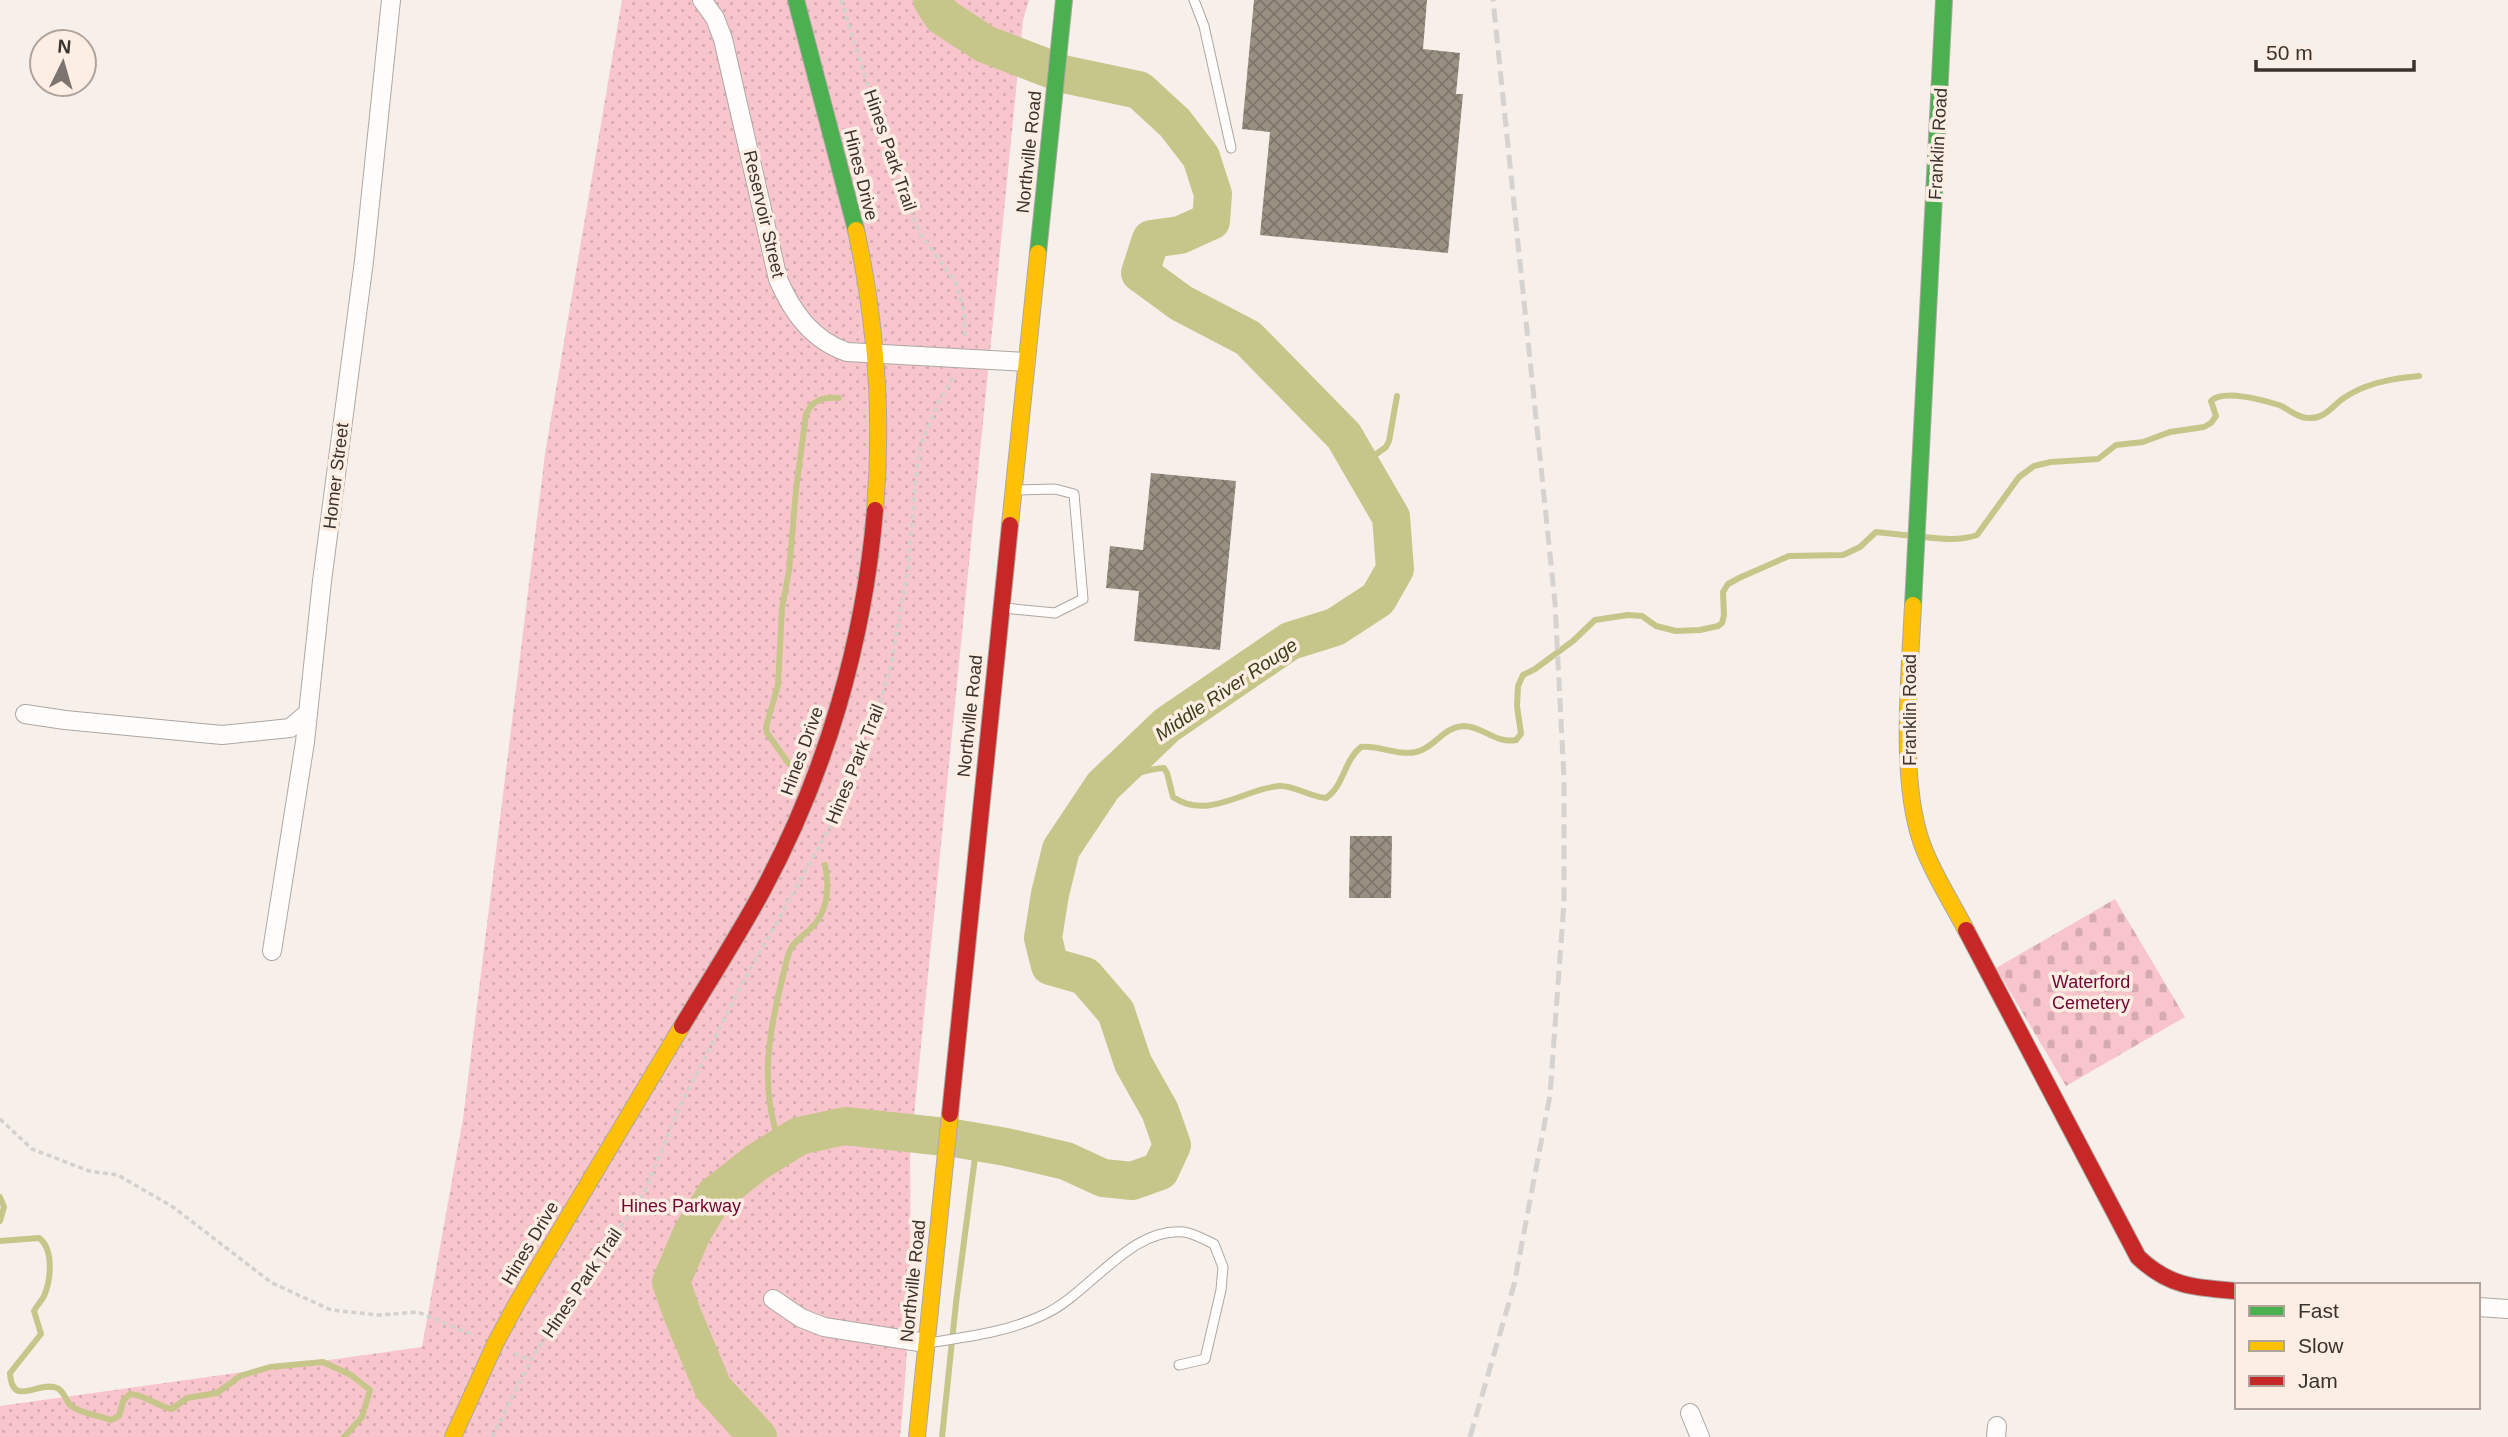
<svg xmlns="http://www.w3.org/2000/svg" width="2508" height="1437" font-family="Arial,sans-serif">
<defs>
<pattern id="grass-dots" width="8" height="8" patternUnits="userSpaceOnUse" patternTransform="scale(1.75)"><rect width="8" height="8" fill="#f8c5cd"/><path d="M2 2h.1M6 6h.1" fill="none" stroke="#d5aab0" stroke-width="1.8" stroke-linecap="round"/></pattern>
<pattern id="cemetery-stones" width="16" height="16" patternUnits="userSpaceOnUse" patternTransform="scale(1.75)"><rect width="16" height="16" fill="#f8c5cd"/><path d="M2 7V4a2 2 0 0 1 4 0v3zM10 15v-3a2 2 0 0 1 4 0v3z" fill="#d5aab0"/></pattern>
<pattern id="building-cross-hatch" width="8" height="8" patternUnits="userSpaceOnUse" patternTransform="scale(1.75)"><rect width="8" height="8" fill="#999082"/><path d="M0 0l8 8M0 8l8-8" fill="none" stroke="#7e766b"/></pattern>
</defs>
<rect width="100%" height="100%" fill="#f7efea"/>
<!-- grass -->
<path fill="url(#grass-dots)" d="M622,0H1029L1023,20L910,1156C911,1251 910,1342 900,1437H0V1406L422,1347L463,1119L545,454Z"/>
<!-- cemetery -->
<path fill="url(#cemetery-stones)" d="M2115,899L2185,1017L2066,1086L1996,968Z"/>
<g fill="none" stroke-linecap="round" stroke-linejoin="round">
<!-- stream -->
<path stroke="#c7c68a" stroke-width="6" d="M1361,465L1386,447L1389,441L1397,396
M1924,537C1942,539 1960,541 1977,535L2019,477L2034,466L2051,462L2098,459L2116,445L2143,442L2170,432L2204,427L2211,423L2216,416L2211,401C2223,389 2263,400 2279,405C2289,409 2297,418 2309,418C2323,419 2331,408 2341,400C2348,395 2357,390 2365,387C2383,380 2400,378 2419,376
M789,764L767,733L766,727L778,685L782,608L789,571L796,490L806,414C813,399 824,397 839,398
M1108,781C1125,778 1149,768 1164,768L1167,773L1173,797C1208,821 1244,789 1279,786C1295,785 1309,797 1326,798C1344,786 1344,760 1361,747C1379,745 1398,756 1416,752C1435,748 1442,727 1464,726C1482,726 1496,744 1516,740L1521,734L1517,706L1518,686L1523,675L1535,669L1573,641L1595,620L1628,615L1642,616L1656,626L1676,631L1700,630L1718,626L1722,623L1724,615L1723,592L1728,584L1739,578L1789,556L1843,555L1860,547L1876,532L1913,536
M781,1147C760,1092 767,1041 781,984C784,973 786,959 791,948C795,941 804,935 810,929C828,912 830,889 825,865
M0,1197L4,1207L0,1221
M0,1241L39,1238C54,1249 51,1280 44,1296C41,1302 37,1305 34,1311L41,1334L10,1373C12,1409 39,1380 57,1388C64,1391 65,1399 70,1405C79,1413 100,1416 111,1420L119,1416L123,1401L130,1394C145,1395 157,1406 172,1409L187,1398L217,1393L240,1376L270,1367L323,1362L351,1375L370,1390L362,1417L344,1437
M942,1437L956,1303L977,1142"/>
<!-- river -->
<path stroke="#c7c68a" stroke-width="38" d="M758,1437L713,1388L681,1311L671,1282L692,1233L715,1195L757,1162L799,1136L845,1126L954,1138L1006,1147L1066,1161L1103,1178L1132,1181L1160,1171L1172,1145L1160,1111L1133,1063L1116,1012L1085,976L1050,966L1043,938L1050,894L1061,849L1103,786L1167,725L1290,641L1335,627L1378,599L1395,569L1391,517L1344,436L1248,338L1181,303L1140,273L1151,239L1180,235L1211,221L1213,194L1201,157L1175,123L1139,90L1063,74L985,44L942,16L932,0"/>
</g>
<!-- building -->
<path fill="url(#building-cross-hatch)" d="M1254,0H1427L1423,49L1460,53L1456,94H1463L1448,253L1260,235L1270,132L1242,129Z
M1151,473L1236,481L1220,650L1134,641L1139,591L1106,588L1110,546L1143,550Z
M1350,836H1392L1391,898H1349Z"/>
<g fill="none" stroke-linecap="round" stroke-linejoin="round">
<defs>
<path id="lane" d="M1194,0L1204,26L1231,148
M1004,608L1055,613L1083,599L1074,494L1055,489L1014,490
M928,1343C967,1337 1008,1332 1043,1315C1090,1294 1129,1227 1184,1232C1193,1233 1205,1240 1214,1244L1223,1267L1221,1290L1205,1359L1179,1365"/>
<path id="street" d="M702,0L715,18L723,39L778,279C792,312 812,340 847,352L1026,362
M25,714L65,720L222,735L290,728L308,713
M272,951L305,742L322,581L364,261L391,0
M773,1299L801,1318L824,1327L926,1343
M2478,1307L2508,1309
M1690,1413L1700,1437
M1996,1437L1997,1426"/>
<path id="fast" d="M796,0L856,230
M1038,253L1064,0
M1913,605L1944,0"/>
<path id="slow" d="M856,230C876,322 883,416 875,510
M1010,525L1038,253
M1913,605C1910,675 1898,785 1924,849C1935,877 1952,903 1966,930
M453,1437L495,1344L517,1303L682,1026
M917,1437L950,1114"/>
<path id="jam" d="M1966,930L2138,1257C2169,1287 2196,1288 2237,1291
M682,1026C709,981 738,936 763,890C826,773 864,642 875,510
M950,1114L1010,525"/>
</defs>
<!-- lane casing -->
<use href="#lane" stroke="#ada7a2" stroke-width="11"/>
<!-- street casing -->
<use href="#street" stroke="#ada7a2" stroke-width="20"/>
<!-- fast casing -->
<use href="#fast" stroke="#ada7a2" stroke-width="18"/>
<!-- slow casing -->
<use href="#slow" stroke="#ada7a2" stroke-width="18"/>
<!-- jam casing -->
<use href="#jam" stroke="#ada7a2" stroke-width="18"/>
<!-- path -->
<path stroke="#d3d1ce" stroke-width="3.5" stroke-dasharray="5 3.5" stroke-linecap="butt" d="M841,0L898,183L920,233L956,283L964,312L965,339
M0,1119L32,1149L89,1171L118,1175L173,1207L272,1283L331,1310L379,1315L418,1312L475,1336
M514,1353L530,1360
M492,1437L533,1356L645,1191L679,1108L742,984L833,822L868,742L891,665L908,569L916,475L921,444L938,403L953,377"/>
<!-- lane -->
<use href="#lane" stroke="#fefdfc" stroke-width="9"/>
<!-- street -->
<use href="#street" stroke="#fefdfc" stroke-width="18"/>
<!-- fast -->
<use href="#fast" stroke="#4caf50" stroke-width="16"/>
<!-- slow -->
<use href="#slow" stroke="#ffc107" stroke-width="16"/>
<!-- jam -->
<use href="#jam" stroke="#c62828" stroke-width="16"/>
<!-- rail -->
<path stroke="#d5d2d0" stroke-width="5" stroke-dasharray="14 7" stroke-linecap="butt" d="M1470,1437L1514,1285L1550,1095L1564,902V779L1555,603L1493,0"/>
</g>
<g text-anchor="middle" stroke-width="7" stroke-linejoin="round" paint-order="stroke">
<!-- street labels -->
<g font-size="18" fill="#39322d" stroke="#fdeee4">
<text transform="translate(1938 144) rotate(-87)" y="6">Franklin Road</text>
<text transform="translate(890 150) rotate(71)" y="6">Hines Park Trail</text>
<text transform="translate(1029 152) rotate(-84)" y="6">Northville Road</text>
<text transform="translate(861 175) rotate(76)" y="6">Hines Drive</text>
<text transform="translate(764 214) rotate(77)" y="6">Reservoir Street</text>
<text transform="translate(336 476) rotate(-83)" y="6">Homer Street</text>
<text transform="translate(1910 710) rotate(-90)" y="6">Franklin Road</text>
<text transform="translate(970 716) rotate(-84)" y="6">Northville Road</text>
<text transform="translate(802 751) rotate(-70)" y="6">Hines Drive</text>
<text transform="translate(855 764) rotate(-68)" y="6">Hines Park Trail</text>
<text transform="translate(530 1243) rotate(-59)" y="6">Hines Drive</text>
<text transform="translate(913 1281) rotate(-84)" y="6">Northville Road</text>
<text transform="translate(582 1283) rotate(-56)" y="6">Hines Park Trail</text>
</g>
<!-- park labels -->
<g font-size="18" fill="#700533" stroke="#fdeee4">
<text x="2091" y="988">Waterford<tspan x="2091" dy="21">Cemetery</tspan></text>
<text x="681" y="1212">Hines Parkway</text>
</g>
<!-- water labels -->
<g font-size="19" font-style="italic" fill="#3b3c18" stroke="#fdeee4">
<text transform="translate(1226 689) rotate(-34)" y="7">Middle River Rouge</text>
</g>
</g>
<!-- legend -->
<rect x="2235" y="1283" width="245" height="126" fill="#fdeee4" stroke="#afa39b" stroke-width="2"/>
<rect x="2249" y="1306" width="35" height="10" fill="#4caf50" stroke="#afa39b" stroke-width="2"/>
<text x="2298" y="1318" font-size="21" fill="#39322d">Fast</text>
<rect x="2249" y="1341" width="35" height="10" fill="#ffc107" stroke="#afa39b" stroke-width="2"/>
<text x="2298" y="1353" font-size="21" fill="#39322d">Slow</text>
<rect x="2249" y="1376" width="35" height="10" fill="#c62828" stroke="#afa39b" stroke-width="2"/>
<text x="2298" y="1388" font-size="21" fill="#39322d">Jam</text>
<!-- north arrow -->
<g transform="translate(63 63) rotate(5)"><circle r="33" fill="#fdeee4" stroke="#afa39b" stroke-width="2"/>
<path d="M0-5L12 26L0 18L-12 26Z" fill="#7c746f"/>
<text y="-10" font-size="19" font-weight="bold" text-anchor="middle" fill="#39322d">N</text>
</g>
<!-- scale -->
<path d="M2256 60v10h158v-10" fill="none" stroke="#39322d" stroke-width="3.5"/>
<text x="2266" y="60" font-size="21" fill="#39322d" stroke="#fdeee4" stroke-width="5" paint-order="stroke">50 m</text>
</svg>
